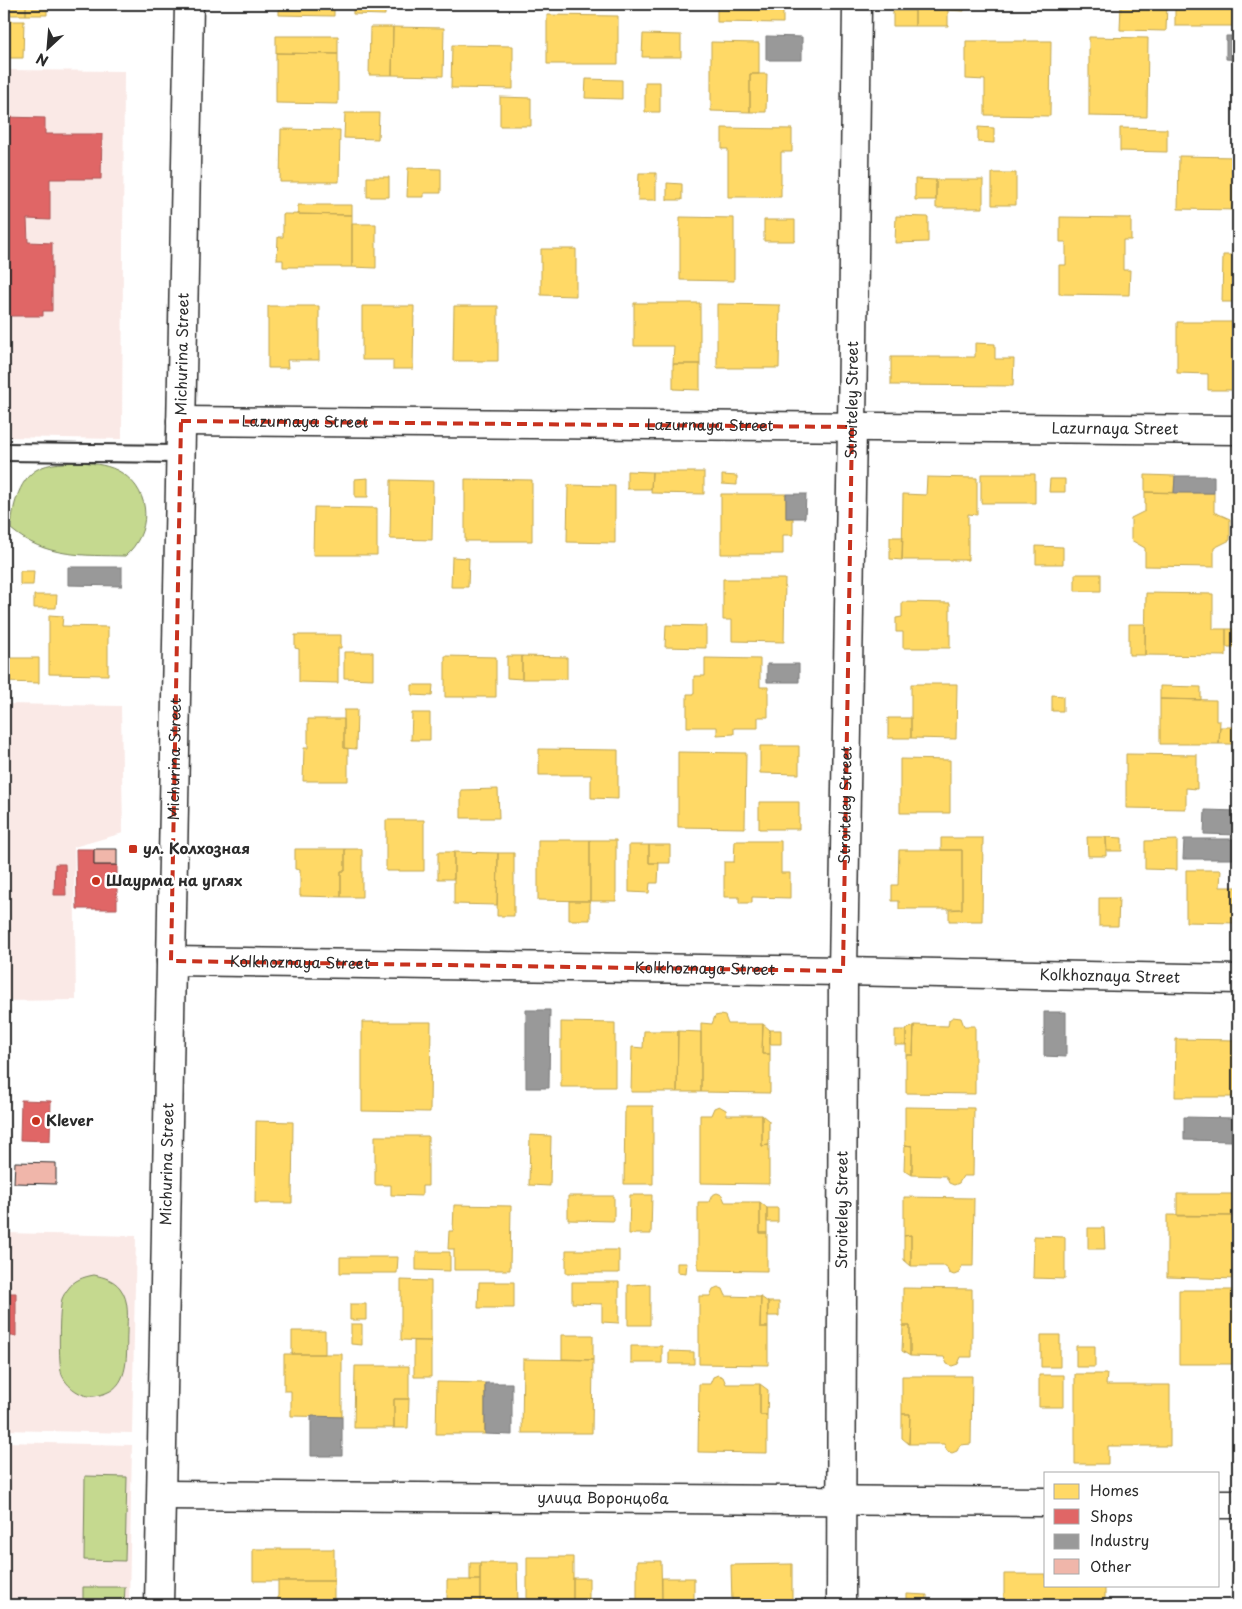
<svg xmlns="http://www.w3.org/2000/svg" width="1242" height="1609" font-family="'Playpen Sans',sans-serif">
<rect width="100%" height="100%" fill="#fff"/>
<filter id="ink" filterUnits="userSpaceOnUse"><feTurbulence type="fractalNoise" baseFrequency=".02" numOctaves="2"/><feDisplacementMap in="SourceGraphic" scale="10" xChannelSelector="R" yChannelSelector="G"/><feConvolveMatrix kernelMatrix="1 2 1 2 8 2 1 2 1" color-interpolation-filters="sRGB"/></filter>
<g filter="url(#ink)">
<!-- built -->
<path fill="#fae9e6" d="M4,70L124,71L122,439L4,437Z
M4,704L121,706L123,833L74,847L76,1000L4,1001Z
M4,1233L136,1236L132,1433L4,1430Z
M4,1442L132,1445L129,1605H4Z"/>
<!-- green -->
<path fill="#c5d98f" stroke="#78825d" d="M82,462C96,464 110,465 122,473C153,493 151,534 125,556C83,555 45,558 11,529C12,510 18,481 36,470C49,462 67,463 82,462Z
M94,1275C104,1277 114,1280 120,1288C130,1301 127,1318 127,1333C126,1353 130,1384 106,1393C100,1395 94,1397 88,1396C77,1394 66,1385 62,1375C58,1364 59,1310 62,1299C63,1296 66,1291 68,1289C74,1280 83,1277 94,1275Z
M85,1476L127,1477L125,1561L84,1560Z
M83,1587H125L124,1605H83Z"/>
<!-- homes -->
<path fill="#ffd966" stroke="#bfa554" d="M5,4H26V15H5Z
M26,4H47V15H26Z
M279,4H334V16L279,15Z
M353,4H385V15L353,14Z
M717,4H783V23L717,22Z
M903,4H964V11L948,10V26H915V5Z
M1121,4H1167L1166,31L1120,30Z
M1175,4H1238V26H1175Z
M893,11H915V26H893Z
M547,15L618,16V64H547Z
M5,21H24L23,58H4Z
M370,27H393L392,75H369Z
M393,27L444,28L443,76L392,75Z
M643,34L681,35V57H642Z
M276,36H338V54L276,53Z
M1089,37L1148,38L1147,117L1089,116Z
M966,41H1051L1050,116L985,115V80L966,79Z
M711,42L759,43V74H750V112L711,111Z
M452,45L513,46V89L451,88Z
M276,53L338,54V104L276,103Z
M750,74H767L766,112H750Z
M586,79L622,80V99L585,98Z
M645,82H660V112H645Z
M500,97L531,98V126H500Z
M345,113H379L378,139L344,138Z
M978,127L994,128V143L978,142Z
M722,128L792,129V152H781V197H728V149H722Z
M1120,128L1167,129V152L1120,151Z
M281,129L340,130L339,182H280Z
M1179,156L1238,157V210L1178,209Z
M408,168L441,169V193H424V197H407Z
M639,173H656V200H638Z
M992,173H1016V205H992Z
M367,177H389V197H367Z
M915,179L936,180V200H915Z
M936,180H983V208H936Z
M667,183L682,184V200H667Z
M298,205H352V215L298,214Z
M283,214L352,215V267H283V260H277L278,237H283Z
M896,216L928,217V242L895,243Z
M680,217L734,218V281L680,280Z
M1060,217L1131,218V240H1123V270H1130L1129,295L1059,294V265H1066V242H1060Z
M764,220H795V241H764Z
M352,224H376V268L352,267Z
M541,249H576V296L541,295Z
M1223,255H1238V302H1222Z
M634,303H700V364H673L674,346H634Z
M717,304L780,305L779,368H717Z
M268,306H319V360H287L288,368H268Z
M362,306H414L413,369H393V360H362Z
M454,306H498V361H453Z
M1177,322H1238V390H1208V374L1177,373Z
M975,343L995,344V359H1014L1013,386L891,385V357H975Z
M673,364H700V390L673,389Z
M627,471L652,472L651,489H627Z
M652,472H704V494L651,493Z
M981,474H1035V503H981Z
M722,475L737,476V485L722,484Z
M1145,475L1175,476L1174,493L1145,492Z
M927,477L977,478V515L968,514V560H902L903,494L926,495Z
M368,478V497H355V479Z
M465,479L532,480V541H465Z
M1050,479H1065V492H1049Z
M391,480L433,481L432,540L390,539Z
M568,485L615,486V543L567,542Z
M1145,492L1214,493V512L1230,519V540L1214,548V567L1145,566V548L1131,540V518L1145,511Z
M721,494H786V518H793V535H783V554H721Z
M314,507L377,508V555H313Z
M890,537H903L902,560L890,559Z
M1036,546L1063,547V564H1036Z
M452,557L469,558L468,587H451Z
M20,571H34L33,585H20Z
M1075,574H1101V591H1075Z
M723,579H785L784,642L732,641V620H723Z
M1146,593L1213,594V629H1226V656L1145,655Z
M34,595H57L56,608H34Z
M902,602L950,603V648H903V632H896V618L902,617Z
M49,615L63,616L62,626L108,627V675L49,674Z
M1129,624H1145V655H1129Z
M666,625L706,626V648L665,647Z
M1226,629H1238V647H1226Z
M295,635H341V648H338V683L299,682V649L295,648Z
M344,652H373V679L344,678Z
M445,656L496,657V697H445Z
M507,656H522V679L507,678Z
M522,656L567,657V679H522Z
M4,658H39V683L4,682Z
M705,658L760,659V687H768V717H758V728H734V734L717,735V727H687V694H694V676H705Z
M911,684H957L956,739L911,738Z
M412,685H433L432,696L412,695Z
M1160,686L1201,687V700L1160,699Z
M1052,695L1063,696V711H1052Z
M1160,699L1216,700V721H1220L1219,744H1160Z
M344,710H357L356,749L344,748Z
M412,713H430V740H411Z
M888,718H911V738H888Z
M308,719H344V748L348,749V781H303L304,748H308Z
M1220,727H1238V744H1219Z
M760,746H799V774L760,773Z
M539,749L618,750V799L591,798V775H539Z
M678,752L746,753L745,828L678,827Z
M1126,754L1197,755V789L1186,788V809L1126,808Z
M900,759L950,760V813H900Z
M498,789L499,818H461V790Z
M759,802H799V829H759Z
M386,820H424V871H386Z
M1087,837H1106V856H1088Z
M1106,837L1122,838V851H1107Z
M941,838H983L982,921H949V910L962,909V850H941Z
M538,840H590V901L538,900Z
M590,840H616V901H590Z
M1177,840V870L1145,869V841Z
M735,841H781V873H790V898L752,897V903H739V897H724V862H734Z
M629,845H649V863H659L658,883H650L649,893L629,892Z
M649,845H670V863H649Z
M295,849H345V871H341V897L300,896V870L295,869Z
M345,849H362V897H341V871H345Z
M899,850H962V909H899V901H892V885H898Z
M438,852H454V879H438Z
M454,852L498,853L497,905L454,904Z
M498,853H514V916H497Z
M1186,870H1221L1220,887H1237V923L1186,922Z
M1099,898H1119L1118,926H1099Z
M569,901H590V920H569Z
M720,1015L725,1016L728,1024H763L762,1054H770V1093L701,1092V1023L712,1024L715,1016Z
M953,1017L961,1018L964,1026H975V1094L906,1093V1055H913L914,1025L948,1026L949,1020Z
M362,1022H431L430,1112L362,1111Z
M561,1022L615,1023V1087H561Z
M763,1024L770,1030V1054H762Z
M914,1025L913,1055H906V1030Z
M770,1030H781V1044H770Z
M895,1030H906V1045H895Z
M644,1031H678L677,1092H631L632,1047L643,1048Z
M678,1031L701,1032V1092H677Z
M1176,1039L1236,1040V1097H1175Z
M625,1106H653V1184H624Z
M719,1106L726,1110L727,1115H762V1146L769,1145V1184L700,1183V1115H711L714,1108Z
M905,1107L974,1108L973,1176H963L959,1183L954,1185L949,1183L946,1176L912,1175V1146L905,1145Z
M762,1115L769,1121V1145L762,1146Z
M256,1121L293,1122L292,1203H255Z
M530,1135L551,1136L550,1186L529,1185Z
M375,1136H428V1186H422V1196L391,1195V1185H375Z
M905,1145L912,1146V1175L904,1170Z
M717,1193L722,1195L725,1202H760V1233H767V1271L698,1270V1202H709L712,1195Z
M1177,1194H1238V1216H1177Z
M630,1195H652L651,1234H629Z
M568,1196H614V1221L568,1220Z
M904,1197L974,1198L973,1266H962L959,1273L954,1275L949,1273L946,1266H911V1235L904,1236Z
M760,1202L767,1208V1233H760Z
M454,1205L511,1206L510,1270H454V1249H448L449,1231H453Z
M767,1208H778V1222H767Z
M1167,1215L1238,1216V1279L1167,1277Z
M1088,1228H1104L1105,1249H1088Z
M911,1235V1266L904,1260V1236Z
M1034,1236L1065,1237V1279L1033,1278Z
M566,1250H619V1273H566Z
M416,1252H450V1271L416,1270Z
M340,1257H398L397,1273H340Z
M677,1263H687L686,1273L677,1272Z
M401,1280L431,1281V1341L401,1340Z
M479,1282H514V1308H478Z
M572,1282H619V1323L602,1322V1304L572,1303Z
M650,1284V1325H628V1285Z
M718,1287L723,1289L726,1296L761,1297L760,1327H768V1365L699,1364V1296H710L713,1289Z
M903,1288L972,1289V1357H961L958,1364L952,1366L947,1364L944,1357L910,1356V1326H903Z
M1179,1290H1238V1364H1179Z
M761,1297L768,1302V1327H760Z
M768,1302H779V1316H768Z
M350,1304H366V1320H350Z
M351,1324H362V1345L351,1344Z
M903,1326H910V1356L902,1351Z
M292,1331H325V1354H292Z
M562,1335H593V1360L562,1359Z
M1041,1335H1060V1367H1041Z
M414,1341H431V1377H414Z
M631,1346H662V1363H631Z
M1076,1346H1095V1367H1076Z
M669,1351L694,1352V1364H669Z
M284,1354H342V1417L291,1416V1391H284Z
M523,1359L593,1360L592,1433H522Z
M355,1366H409V1399H394V1428H354Z
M1075,1374H1107L1106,1385H1170V1446H1108V1464H1075Z
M718,1375L723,1377L726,1384H760V1415H767V1453L698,1452L699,1384H710L713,1377Z
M1039,1375H1064V1407H1039Z
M902,1376H972L971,1444L960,1445L957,1451L952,1453L947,1451L944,1444H909L910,1414H902Z
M437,1382L485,1383V1434H436Z
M760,1384L768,1390L767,1415H760Z
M394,1399H409L408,1428H394Z
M902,1414H910L909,1444L902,1438Z
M253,1549H334V1581H253Z
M527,1557H573V1605H527Z
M637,1561H661L662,1605H637Z
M470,1563H480V1580H470Z
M480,1563H517L518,1605H480Z
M792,1564V1605H732L731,1565Z
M1004,1574H1046V1585H1105V1605H1004Z
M573,1578H589V1605H573Z
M662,1578H694V1605H662Z
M447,1580H480V1605H447Z
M278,1581H334V1605H278Z
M907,1594L927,1595V1605H907Z"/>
<!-- shops -->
<path fill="#e06666" stroke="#aa5454" d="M4,117L45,118V134H102L101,179H50V220L27,219L28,242L52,243V311H43V316H4Z
M76,849H94V865H117V909H77Z
M55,864H65L66,895H54Z
M21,1100L51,1101L50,1141L20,1140Z
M4,1293H16V1336H4Z
M4,1449H6L5,1530H4Z"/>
<!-- industry -->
<path fill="#999" stroke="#787878" d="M452,4H476V7H452Z
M766,36L802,37V60H766Z
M1226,36H1238V60L1226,59Z
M1175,476H1214V493H1174Z
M786,494H806L805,518H786Z
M68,567H122V586L68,585Z
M767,664H799V682H767Z
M1205,810L1238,811V835L1204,834Z
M1184,839H1238V859H1183Z
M526,1010H550L549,1088H526Z
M1044,1012H1066V1057L1044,1056Z
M1184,1117L1234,1118V1141L1184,1140Z
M485,1383H512V1435L485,1434Z
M311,1416L342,1417V1456H311Z"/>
<!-- building -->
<path fill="#f0b6aa" stroke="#2b2b2b" d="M94,849H117V865H94Z
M15,1162L56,1163V1184L14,1183Z"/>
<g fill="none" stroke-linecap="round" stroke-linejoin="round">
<defs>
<path id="lane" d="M4,452L180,454"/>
<g id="street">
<path id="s1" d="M181,421L1238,430"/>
<path id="s2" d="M171,961L843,971L1238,979"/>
<path id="s3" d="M162,1495L1046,1502"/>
<path d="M1218,1504H1238"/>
<path id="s4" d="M841,1605L843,971L852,427L857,4"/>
</g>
<g id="secondary">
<path id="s5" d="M159,1605L189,4"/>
</g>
</defs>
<!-- lane casing -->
<use href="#lane" stroke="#2b2b2b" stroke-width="20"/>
<!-- street casing -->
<use href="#street" stroke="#2b2b2b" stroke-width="31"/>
<!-- secondary casing -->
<use href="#secondary" stroke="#2b2b2b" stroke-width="31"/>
<!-- lane -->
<use href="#lane" stroke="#fff" stroke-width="16"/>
<!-- street -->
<use href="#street" stroke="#fff" stroke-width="28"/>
<!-- secondary -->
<use href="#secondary" stroke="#fff" stroke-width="28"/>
</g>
</g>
<!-- marked area -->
<path fill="none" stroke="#c8321e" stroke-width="4" stroke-dasharray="10 6" stroke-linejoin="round" d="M181,421L852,427L843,971L171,961Z"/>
<!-- markers -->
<g fill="#c8321e" stroke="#fff" stroke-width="2">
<rect x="128" y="844" width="10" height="10" rx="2.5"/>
<circle cx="96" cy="881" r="5"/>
<circle cx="36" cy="1121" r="5"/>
</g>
<g text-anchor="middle" stroke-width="5" stroke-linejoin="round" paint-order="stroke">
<!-- street labels -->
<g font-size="15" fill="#2b2b2b" stroke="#fff">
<text dy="5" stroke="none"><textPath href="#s5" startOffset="1251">Michurina Street</textPath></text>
<text dy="5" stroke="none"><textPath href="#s4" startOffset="1205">Stroiteley Street</textPath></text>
<text dy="5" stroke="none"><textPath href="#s1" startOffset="124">Lazurnaya Street</textPath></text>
<text dy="5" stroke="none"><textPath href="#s1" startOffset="529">Lazurnaya Street</textPath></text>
<text dy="5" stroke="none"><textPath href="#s1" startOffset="934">Lazurnaya Street</textPath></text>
<text dy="5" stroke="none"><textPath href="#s5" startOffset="846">Michurina Street</textPath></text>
<text dy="5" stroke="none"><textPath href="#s4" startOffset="800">Stroiteley Street</textPath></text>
<text dy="5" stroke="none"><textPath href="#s2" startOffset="129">Kolkhoznaya Street</textPath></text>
<text dy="5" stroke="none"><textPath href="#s2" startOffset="534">Kolkhoznaya Street</textPath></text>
<text dy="5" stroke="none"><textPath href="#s2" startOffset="939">Kolkhoznaya Street</textPath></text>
<text dy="5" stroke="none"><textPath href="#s5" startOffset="441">Michurina Street</textPath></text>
<text dy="5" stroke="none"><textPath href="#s4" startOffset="395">Stroiteley Street</textPath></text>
<text dy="5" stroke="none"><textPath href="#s3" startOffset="441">улица Воронцова</textPath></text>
</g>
<!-- poi labels -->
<g font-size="15" font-weight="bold" fill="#2b2b2b" stroke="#fff" text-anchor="start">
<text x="143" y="854">ул. Колхозная</text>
<text x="106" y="886">Шаурма на углях</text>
<text x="46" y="1126">Klever</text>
</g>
</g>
<!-- margin -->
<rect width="1242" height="1609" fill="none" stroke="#fff" stroke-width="20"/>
<rect x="10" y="10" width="1222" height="1589" fill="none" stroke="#2b2b2b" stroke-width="2" filter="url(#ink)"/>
<!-- legend -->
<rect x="1044" y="1472" width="175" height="115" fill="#ffffff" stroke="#aaaaaa"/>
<rect x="1054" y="1484" width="25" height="15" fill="#ffd966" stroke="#aaaaaa"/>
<text x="1090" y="1496" font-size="15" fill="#2b2b2b">Homes</text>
<rect x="1054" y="1509" width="25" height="15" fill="#e06666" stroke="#aaaaaa"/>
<text x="1090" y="1522" font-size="15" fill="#2b2b2b">Shops</text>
<rect x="1054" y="1534" width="25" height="15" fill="#999999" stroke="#aaaaaa"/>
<text x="1090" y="1546" font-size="15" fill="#2b2b2b">Industry</text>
<rect x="1054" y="1559" width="25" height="15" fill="#f0b6aa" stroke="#aaaaaa"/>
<text x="1090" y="1572" font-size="15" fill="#2b2b2b">Other</text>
<!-- north arrow -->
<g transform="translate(48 48) rotate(206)" stroke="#ffffff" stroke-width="4" paint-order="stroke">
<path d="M0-4L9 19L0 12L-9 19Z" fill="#2b2b2b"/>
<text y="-8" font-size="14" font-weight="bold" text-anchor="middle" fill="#2b2b2b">N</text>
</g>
</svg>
